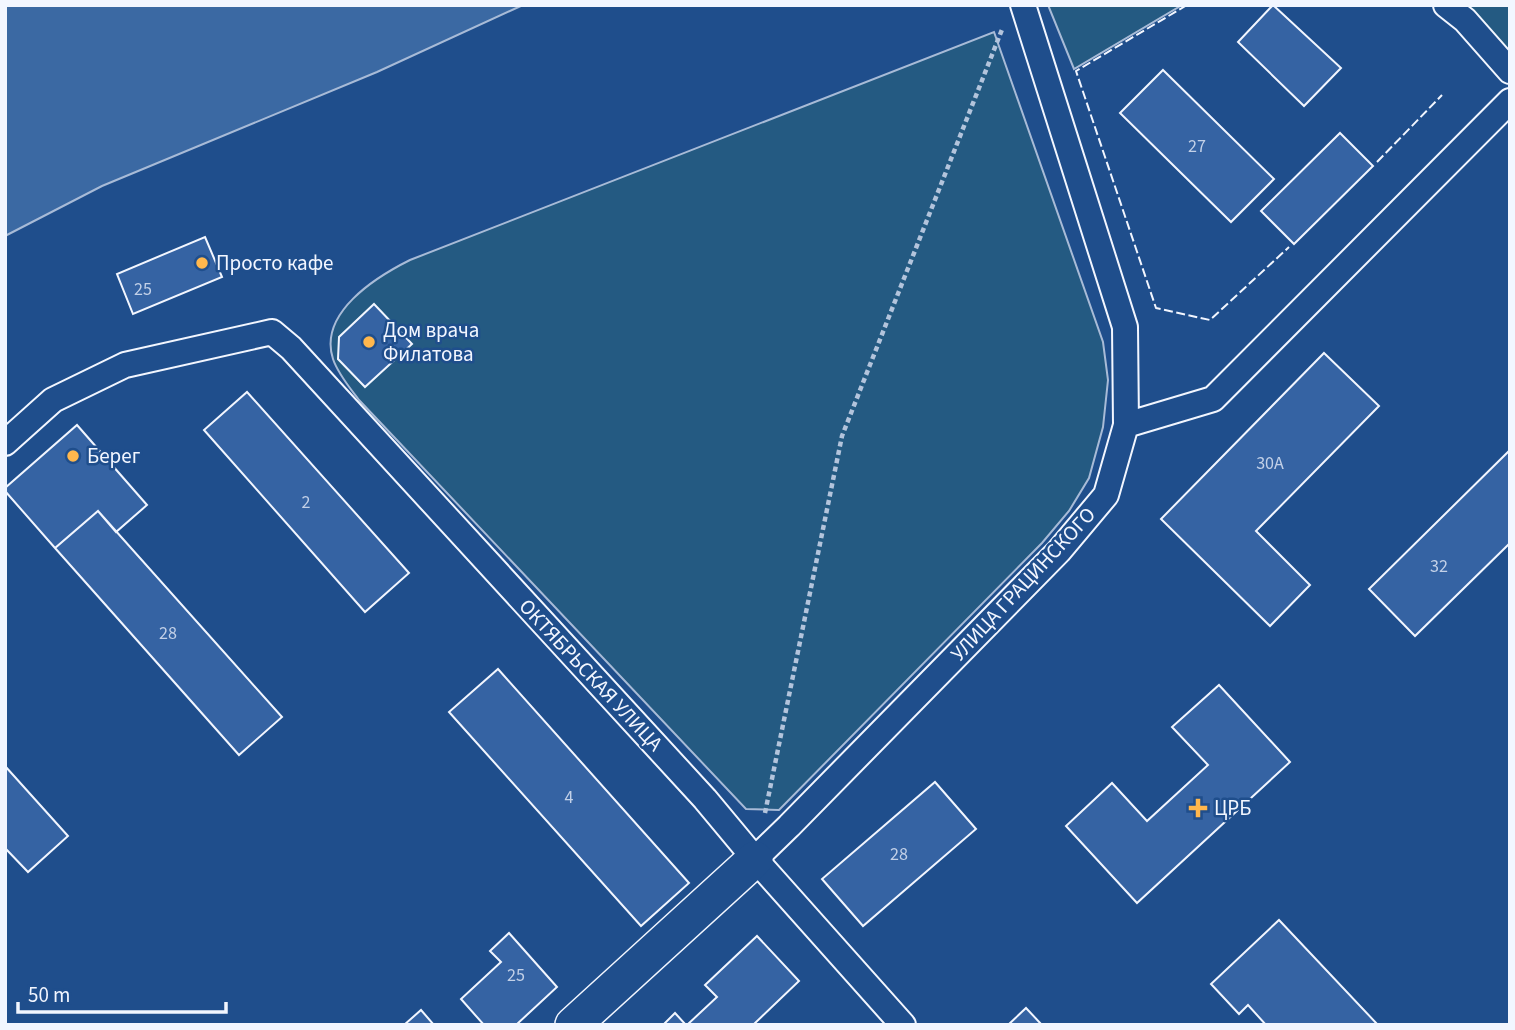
<svg xmlns="http://www.w3.org/2000/svg" width="1515" height="1030" font-family="'Source Sans 3',sans-serif">
<rect width="100%" height="100%" fill="#1f4e8c"/>
<!-- green -->
<path fill="#245a82" stroke="#a8bbd7" stroke-width="2" d="M1048,5H1182L1074,69Z
M1450,5H1510V55Z
M994,32L1103,342L1108,380L1103,427L1089,478L1069,511L1042,543L779,810L746,809L359,400C350,388 338,374 333,359C318,313 376,277 410,260Z"/>
<!-- water -->
<path fill="#3b69a3" stroke="#a8bbd7" stroke-width="2" d="M5,5H523L377,72L102,186L5,236Z"/>
<!-- building -->
<path fill="#3563a3" stroke="#f2f6ff" stroke-width="2" d="M1273,5L1341,68L1304,106L1238,42Z
M1163,70L1274,179L1231,222L1120,113Z
M1340,133L1373,166L1294,244L1261,211Z
M205,237L222,277L133,314L117,274Z
M374,304L412,344L365,387L338,359L339,337Z
M1324,353L1379,406L1256,531L1310,585L1270,626L1161,519Z
M247,392L409,573L365,612L204,430Z
M77,425L147,505L116,532L98,511L55,548L5,491V488Z
M1510,450V543L1415,636L1369,589Z
M98,511L282,717L239,755L55,548Z
M498,669L689,883L641,926L449,712Z
M1219,685L1290,762L1137,903L1066,826L1112,783L1147,821L1208,765L1172,727Z
M5,766L68,836L28,872L5,848Z
M935,782L976,829L863,926L822,879Z
M1279,920L1378,1025H1266L1248,1005L1239,1014L1211,984Z
M509,933L557,987L516,1025H484L461,999L501,962L490,951Z
M757,936L799,981L753,1025H687L717,997L705,985Z
M1026,1008L1042,1025H1008Z
M421,1010L434,1025H404Z
M675,1013L686,1025H663Z"/>
<g fill="none" stroke-linecap="round" stroke-linejoin="round">
<defs>
<path id="street" d="M1446,5L1465,20L1510,71
M1126,425L1213,399L1510,101
M5,443L53,400L125,365L272,332L291,348L705,799L755,859L903,1025
M755,859L789,826L1059,551L1106,495L1126,425L1125,327L1023,5"/>
<path id="secondary" d="M573,1025L755,859"/>
</defs>
<!-- street casing -->
<use href="#street" stroke="#f2f6ff" stroke-width="28"/>
<!-- secondary casing -->
<use href="#secondary" stroke="#f2f6ff" stroke-width="38"/>
<!-- path -->
<path stroke="#b3c4dc" stroke-width="4.5" stroke-dasharray="5 3.5" stroke-linecap="butt" d="M765,813L842,436L1003,27"/>
<!-- street -->
<use href="#street" stroke="#1f4e8c" stroke-width="24"/>
<!-- secondary -->
<use href="#secondary" stroke="#1f4e8c" stroke-width="35"/>
<!-- fence -->
<path stroke="#f2f6ff" stroke-width="2" stroke-dasharray="9 3.5" stroke-linecap="butt" d="M1187,5L1076,71L1156,308L1210,320L1289,247
M1377,162L1442,95"/>
</g>
<!-- markers -->
<g fill="#ffb74d" stroke="#1f4e8c" stroke-width="2.5">
<circle cx="202" cy="263" r="7"/>
<circle cx="369" cy="342" r="7"/>
<circle cx="73" cy="456" r="7"/>
<path d="M1194.5 797.5h7v7h7v7h-7v7h-7v-7h-7v-7h7z"/>
</g>
<g text-anchor="middle" stroke-width="5" stroke-linejoin="round" paint-order="stroke">
<!-- number labels -->
<g font-size="18" fill="#c3d1e8">
<text x="1197" y="152">27</text>
<text x="143" y="295">25</text>
<text x="1270" y="469">30А</text>
<text x="306" y="508">2</text>
<text x="1439" y="572">32</text>
<text x="168" y="639">28</text>
<text x="569" y="803">4</text>
<text x="899" y="860">28</text>
<text x="516" y="981">25</text>
</g>
<!-- poi labels -->
<g font-size="21" fill="#f2f6ff" stroke="#1f4e8c" text-anchor="start">
<text x="216" y="270">Просто кафе</text>
<text x="383" y="337">Дом врача<tspan x="383" dy="24">Филатова</tspan></text>
<text x="87" y="463">Берег</text>
<text x="1214" y="815">ЦРБ</text>
</g>
<!-- street labels -->
<g font-size="21" fill="#f2f6ff" stroke="#1f4e8c">
<text transform="translate(1023 584) rotate(-47)" y="7">УЛИЦА ГРАЦИНСКОГО</text>
<text transform="translate(591 675) rotate(47)" y="7">ОКТЯБРЬСКАЯ УЛИЦА</text>
</g>
</g>
<!-- border -->
<rect width="1515" height="1030" fill="none" stroke="#f2f6ff" stroke-width="14"/>
<!-- scale -->
<path d="M18 1002v10h208v-10" fill="none" stroke="#f2f6ff" stroke-width="3.5"/>
<text x="28" y="1002" font-size="21" fill="#f2f6ff" stroke="#1f4e8c" stroke-width="5" paint-order="stroke">50 m</text>
</svg>
